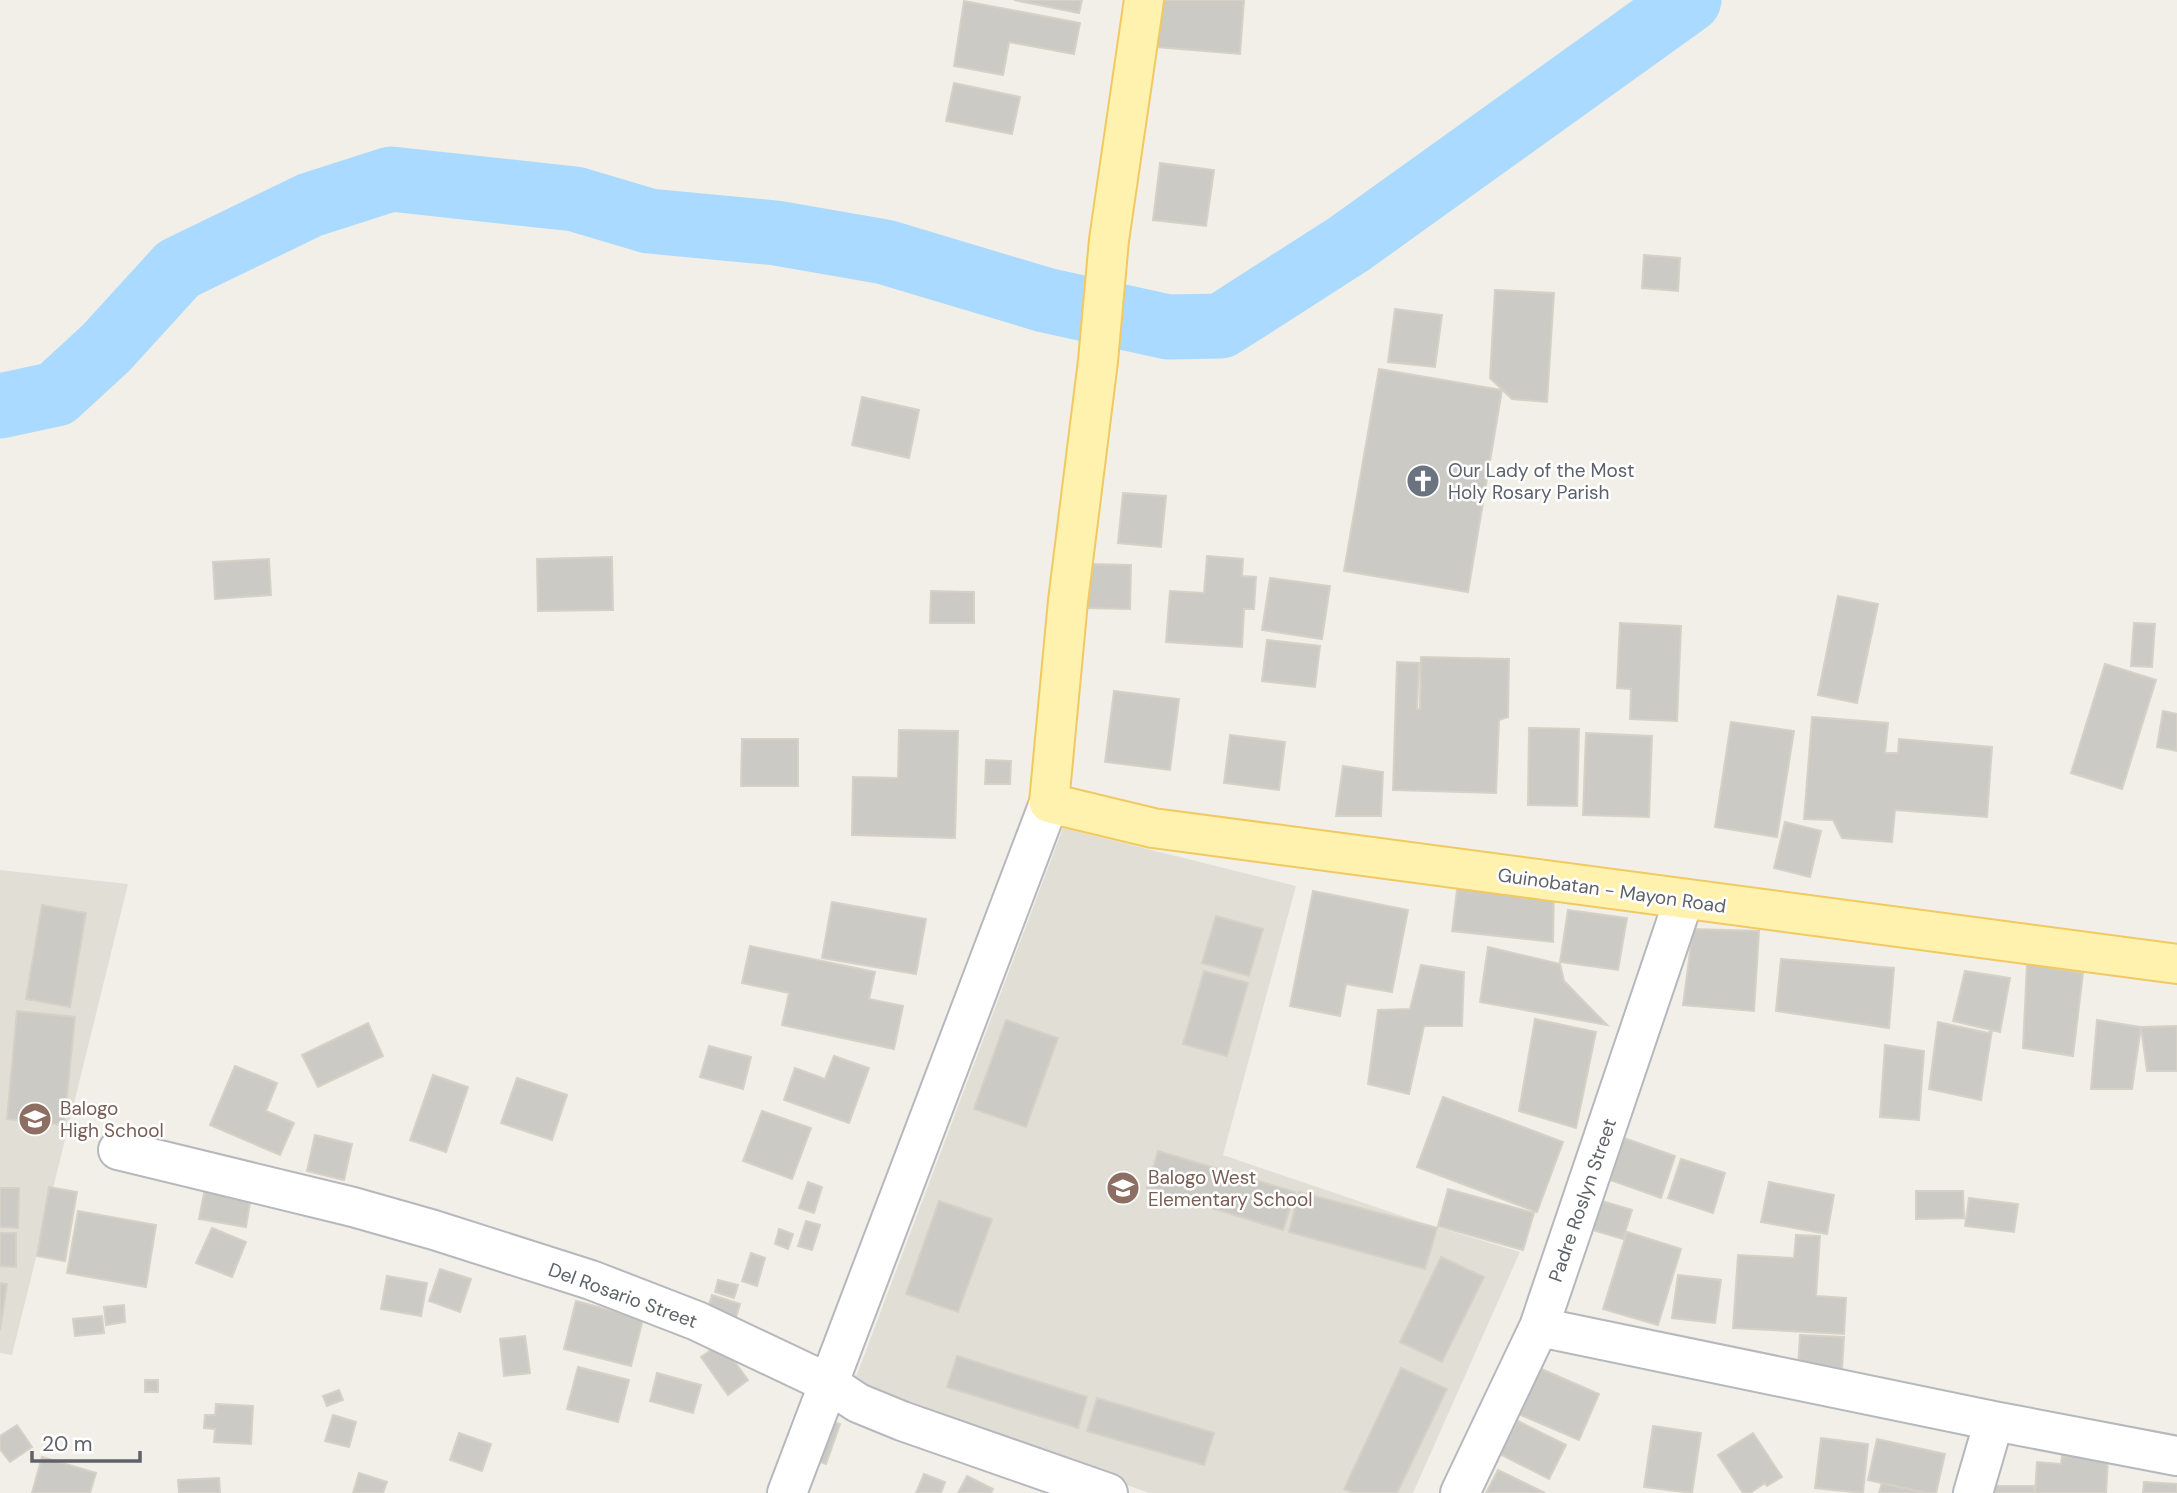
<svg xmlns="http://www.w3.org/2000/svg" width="2177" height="1493" font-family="'DM Sans',sans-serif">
<rect width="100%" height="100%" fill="#f1efe8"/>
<!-- education -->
<path fill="#e1ded6" d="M1063,828L1296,886L1223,1155L1414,1220L1520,1252L1413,1493H1149L853,1385Z
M0,870L128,884L12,1355L0,1353Z"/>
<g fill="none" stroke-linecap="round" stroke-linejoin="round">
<!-- river -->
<path stroke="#aadaff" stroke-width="65" d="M0,406L56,394L106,348L178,269L310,205L391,179L575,199L649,221L776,233L885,252L1045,300L1168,327L1221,326L1349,244L1689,0"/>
</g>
<!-- building -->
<path fill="#cccac5" stroke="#d6d1c6" stroke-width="2" d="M1014,0H1082L1079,13Z
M1161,0H1244L1240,54L1157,47Z
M964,1L1080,23L1074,54L1009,42L1003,75L954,66Z
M954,83L1020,97L1012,134L946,121Z
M1160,163L1214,170L1206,226L1153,220Z
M1644,255L1680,258L1678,291L1642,288Z
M1495,290L1554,293L1547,402L1512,399L1490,378Z
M1395,309L1442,315L1435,367L1388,362Z
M1379,369L1502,390L1468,592L1344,571Z
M862,397L919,410L909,458L852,445Z
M1123,493L1166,496L1161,547L1118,543Z
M1207,556L1243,559L1242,576L1256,577L1254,609H1244L1242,647L1166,642L1170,591L1204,593Z
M612,557L613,610L538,611L537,559Z
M269,559L271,595L215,599L213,562Z
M1089,564L1131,565L1130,609L1087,608Z
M1270,578L1330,586L1322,639L1262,630Z
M931,591L974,592V623H930Z
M1838,596L1878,604L1857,703L1818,695Z
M1620,623L1681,626L1677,721L1630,719L1631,689L1617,688Z
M2134,623L2155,624L2152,667L2131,666Z
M1267,640L1320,646L1315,687L1262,681Z
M1421,657L1509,659L1508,717L1499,720L1496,793L1393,790L1397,662L1419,663L1417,709H1420Z
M2105,664L2156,680L2122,789L2071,773Z
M1114,691L1179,699L1170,770L1105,762Z
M2163,711L2177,714V751L2157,747Z
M1812,717L1888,723L1885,753H1898L1899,739L1992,747L1987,817L1895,810L1892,842L1842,838L1833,820L1804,819Z
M1731,722L1794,731L1777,837L1715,827Z
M1529,728L1579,729L1577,806L1528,805Z
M899,730L958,731L955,838L852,835L853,777L898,778Z
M1586,733L1652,736L1649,817L1583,815Z
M1230,735L1285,742L1279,790L1224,783Z
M742,739H798V786H741Z
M986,760L1011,761L1010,784H985Z
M1343,766L1383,772L1381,816H1336Z
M1785,822L1821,831L1810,877L1774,868Z
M1459,874L1554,887L1553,942L1452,931Z
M1313,891L1408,910L1392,992L1346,984L1340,1016L1290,1006Z
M832,902L926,919L916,974L822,958Z
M42,905L86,913L70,1007L26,999Z
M1568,910L1627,918L1618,970L1560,962Z
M1216,916L1263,929L1249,976L1202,963Z
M1693,929L1759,931L1754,1011L1683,1005Z
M750,946L875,972L869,999L903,1006L894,1049L782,1025L789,993L742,983Z
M1488,947L1560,964L1564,981L1607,1025L1480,1002Z
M1781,959L1894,968L1889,1028L1776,1011Z
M2027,964L2083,973L2073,1056L2023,1048Z
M1421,965L1464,972L1462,1026H1424L1409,1094L1368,1084L1378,1010L1410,1009Z
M1204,971L1248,983L1227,1056L1183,1044Z
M1965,971L2010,978L2000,1032L1953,1021Z
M17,1011L75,1017L64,1125L7,1119Z
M1535,1019L1596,1032L1576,1128L1519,1111Z
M1006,1020L1058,1038L1026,1127L974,1109Z
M2097,1020L2141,1027L2132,1089H2091Z
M1938,1022L1988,1033L1992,1030L1981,1100L1929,1089Z
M368,1023L383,1056L318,1087L302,1055Z
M2177,1026V1071H2147L2141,1027Z
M1885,1045L1924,1051L1919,1120L1880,1117Z
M709,1046L751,1057L743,1089L700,1077Z
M834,1056L869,1068L849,1123L784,1100L795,1068L825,1079Z
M235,1066L277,1083L266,1111L294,1123L280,1155L210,1125Z
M433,1075L468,1087L446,1152L410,1140Z
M517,1078L567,1095L552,1140L501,1123Z
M1443,1097L1563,1142L1537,1212L1417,1167Z
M762,1111L811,1128L792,1179L743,1161Z
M315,1135L352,1144L344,1180L307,1171Z
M1624,1138L1675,1156L1661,1198L1610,1180Z
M1158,1151L1295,1192L1283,1230L1147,1188Z
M1681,1159L1725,1173L1713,1213L1668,1198Z
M808,1182L822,1187L814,1213L799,1208Z
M1769,1182L1834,1195L1827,1234L1761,1222Z
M49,1187L77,1192L65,1261L37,1256Z
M0,1188H19L18,1228L0,1227Z
M205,1188L251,1196L246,1227L199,1219Z
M1448,1189L1534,1213L1523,1250L1438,1226Z
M1916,1191H1963L1964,1218L1916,1219Z
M1299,1192L1437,1228L1425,1269L1289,1232Z
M1592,1198L1632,1210L1623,1239L1583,1227Z
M1969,1198L2018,1204L2014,1232L1965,1226Z
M939,1201L992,1219L958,1312L906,1294Z
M78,1211L156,1225L146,1287L67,1273Z
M806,1221L820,1225L812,1250L798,1246Z
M212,1228L246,1242L232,1277L196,1263Z
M779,1229L793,1234L788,1249L775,1244Z
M1627,1232L1681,1249L1658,1325L1603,1309Z
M0,1233H16V1267L0,1266Z
M1796,1235L1820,1236L1816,1296L1846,1298L1844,1334L1733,1328L1738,1255L1794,1258Z
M751,1253L765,1258L757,1286L742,1281Z
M1441,1257L1484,1277L1442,1362L1400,1342Z
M440,1269L471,1279L460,1312L429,1301Z
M1678,1275L1721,1280L1715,1323L1672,1318Z
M387,1276L427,1283L421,1316L381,1309Z
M718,1280L738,1285L734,1298L715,1292Z
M0,1283L7,1284L0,1330Z
M712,1295L740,1304L734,1324L706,1316Z
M576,1301L643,1319L631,1366L564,1349Z
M124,1305L125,1322L106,1325L104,1307Z
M102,1316L104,1333L75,1336L73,1319Z
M1800,1335L1844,1337L1842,1369L1798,1367Z
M525,1336L530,1373L504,1376L500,1339Z
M721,1343L748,1380L728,1395L701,1357Z
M957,1356L1087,1397L1078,1428L947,1387Z
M1530,1364L1599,1394L1579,1440L1509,1410Z
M578,1367L629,1380L618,1422L567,1409Z
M1401,1368L1447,1389L1397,1493H1353L1344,1489Z
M657,1373L701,1385L693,1413L650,1401Z
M145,1380H158V1392H145Z
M339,1390L343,1400L327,1406L323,1396Z
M1097,1398L1214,1433L1204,1465L1087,1431Z
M216,1404L253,1406L251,1444L214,1442L215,1429L204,1428L205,1415H215Z
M333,1415L356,1422L349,1447L325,1441Z
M817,1416L840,1424L826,1464L804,1456Z
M1518,1421L1566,1445L1549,1479L1500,1454Z
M17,1425L32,1447L10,1462L0,1449V1436Z
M1653,1426L1701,1433L1692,1493L1644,1487Z
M459,1433L491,1444L482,1471L450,1460Z
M1753,1433L1782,1477L1767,1486L1765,1483L1750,1493H1743L1718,1455Z
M1821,1438L1868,1444L1863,1493L1815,1488Z
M1877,1439L1945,1454L1936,1493H1925L1868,1480Z
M2062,1456L2108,1458L2106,1493H2035L2037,1462L2061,1464Z
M42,1457L96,1473L90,1493H32Z
M1498,1470L1545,1493H1486Z
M359,1473L387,1482L383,1493H353Z
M924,1474L945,1482L941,1493H916Z
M967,1476L993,1489L991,1493H958Z
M219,1478L220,1493H179L178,1480Z
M2144,1482L2177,1484V1493H2143Z
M1882,1483L1923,1492V1493H1879Z
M1977,1486H2034V1493H1977Z"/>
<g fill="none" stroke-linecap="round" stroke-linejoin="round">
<defs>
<path id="minor" d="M118,1150L353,1207L434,1230L591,1280L697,1321L828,1383L858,1403L902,1421L1108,1493
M1539,1327L1994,1421L2177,1456
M787,1493L1049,803
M1460,1493L1539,1327L1684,899
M1973,1493L1994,1421"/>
<path id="major" d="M1144,0L1109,240L1098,361L1068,601L1049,803L1153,828L2177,964"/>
</defs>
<!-- minor casing -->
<use href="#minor" stroke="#b5b8bc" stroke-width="42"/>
<!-- major casing -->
<use href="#major" stroke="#f2c960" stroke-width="42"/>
<!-- minor -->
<use href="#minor" stroke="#fff" stroke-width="38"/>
<!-- major -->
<use href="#major" stroke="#fff2af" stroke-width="38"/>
</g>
<!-- icons -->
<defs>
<symbol id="church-disc" viewBox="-11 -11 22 22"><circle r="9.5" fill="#6b7280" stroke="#fff"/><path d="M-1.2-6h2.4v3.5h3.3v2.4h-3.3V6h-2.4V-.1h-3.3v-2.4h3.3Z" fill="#fff"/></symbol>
<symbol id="school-disc" viewBox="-11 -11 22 22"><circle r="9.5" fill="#8d6e63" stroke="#fff"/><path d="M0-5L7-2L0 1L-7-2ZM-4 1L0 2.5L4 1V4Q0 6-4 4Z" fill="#fff"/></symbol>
</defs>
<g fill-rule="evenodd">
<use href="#church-disc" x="1404" y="462" width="38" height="38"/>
<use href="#school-disc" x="16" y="1100" width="38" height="38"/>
<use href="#school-disc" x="1104" y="1169" width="38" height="38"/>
</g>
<g text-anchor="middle" stroke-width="5" stroke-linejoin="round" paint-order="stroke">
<!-- worship labels -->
<g font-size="19" fill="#5b616d" stroke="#fff" text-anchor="start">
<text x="1448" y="477">Our Lady of the Most<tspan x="1448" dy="22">Holy Rosary Parish</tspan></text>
</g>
<!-- street labels -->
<g font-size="19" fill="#5f6368" stroke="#fff">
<text transform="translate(1612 890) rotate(8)" y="7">Guinobatan - Mayon Road</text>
<text transform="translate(1582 1200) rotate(-71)" y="7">Padre Roslyn Street</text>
<text transform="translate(623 1295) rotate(20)" y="7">Del Rosario Street</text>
</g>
<!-- education labels -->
<g font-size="19" fill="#785e54" stroke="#fff" text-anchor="start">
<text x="60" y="1115">Balogo<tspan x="60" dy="22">High School</tspan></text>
<text x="1148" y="1184">Balogo West<tspan x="1148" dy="22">Elementary School</tspan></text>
</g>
</g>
<!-- scale -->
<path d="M32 1451v10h108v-10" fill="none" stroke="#5f6368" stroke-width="3.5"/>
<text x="42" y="1451" font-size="21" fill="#5f6368" stroke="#ffffff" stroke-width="5" paint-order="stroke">20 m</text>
</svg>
